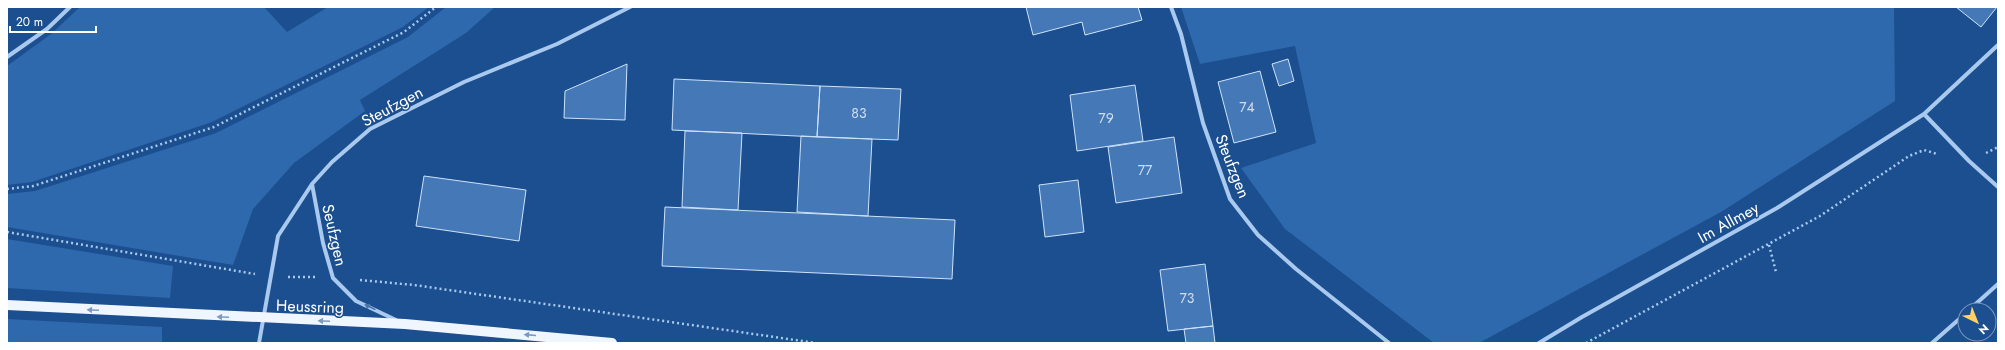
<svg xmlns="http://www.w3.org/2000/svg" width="2005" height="350" font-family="Jost,sans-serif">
<rect width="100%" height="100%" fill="#1b4f8f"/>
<!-- green -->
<path fill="#2e69ad" d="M80,7H264L287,32L328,7H429L403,27L212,122L32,182L7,185V66L51,34Z
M446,7H495L466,33L360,100L365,111L294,163L253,209L233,265L7,227V194L35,191L216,133L408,37Z
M1181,7H1894L1895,101L1721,212L1479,343H1434L1285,229L1241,168L1316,143L1295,46L1200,64Z
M7,239L173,266L170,298L7,288Z
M7,319L162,327V343L7,342Z"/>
<!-- building -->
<path fill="#4478b7" stroke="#cfe3fa" d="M1026,7H1138L1142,20L1085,35L1082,22L1033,35Z
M1956,7H1997L1981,27Z
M1288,59L1294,81L1279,86L1272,64Z
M627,64L625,120L564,118L565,91Z
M1260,71L1276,132L1234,143L1218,82Z
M674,79L820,86L817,137L672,130Z
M1135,85L1143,141L1077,151L1070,95Z
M820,86L901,89L898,140L817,137Z
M685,131L742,133L738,210L682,207Z
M801,136L872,139L868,216L797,212Z
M1174,137L1182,193L1116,203L1108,147Z
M424,176L526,190L519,241L416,226Z
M1078,180L1084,232L1045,237L1039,185Z
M665,207L955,220L952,279L662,266Z
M1205,264L1213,326L1168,331L1160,270Z
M1213,326L1215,343H1186L1184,329Z"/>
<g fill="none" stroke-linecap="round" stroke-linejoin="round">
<!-- path -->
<path stroke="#a9c9ee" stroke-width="2.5" stroke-dasharray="2 3" stroke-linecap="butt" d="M1986,153L1998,147
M7,189L33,186L214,127L404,32L436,7
M7,232L255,274
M1769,245L1776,272
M288,277H315
M360,280L414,285L816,343
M1586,343L1820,216L1909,156L1924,150L1937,154"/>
<!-- minor -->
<path stroke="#a9c9ee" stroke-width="4" d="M1171,7L1181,34L1203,123L1230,199L1258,235L1296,269L1389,343
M7,57L47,29L70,7
M1924,114L1969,161L1998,187
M312,184L323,243L333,278L356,301L396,320
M1969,310L1998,284
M259,343L278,236L312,184L332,162L370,129L464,82L557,44L630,7
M1539,343L1582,317L1777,208L1924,114L1998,45
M1932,343L1965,314"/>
<!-- primary -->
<path stroke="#f0f6ff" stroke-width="10" d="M7,305L405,324L612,343"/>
</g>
<!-- one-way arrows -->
<defs><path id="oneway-solid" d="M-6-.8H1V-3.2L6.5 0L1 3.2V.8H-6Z"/></defs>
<use fill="#4674ac" href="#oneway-solid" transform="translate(370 307) rotate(-154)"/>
<g fill="#7b9ac1">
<use href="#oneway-solid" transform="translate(93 310) rotate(-177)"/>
<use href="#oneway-solid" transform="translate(223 317) rotate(-177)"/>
<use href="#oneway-solid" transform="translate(324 321) rotate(-178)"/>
<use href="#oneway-solid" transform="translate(530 335) rotate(-175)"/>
</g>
<g text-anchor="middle" stroke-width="3" stroke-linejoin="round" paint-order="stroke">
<!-- number labels -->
<g font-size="14" fill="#d0dded">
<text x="1247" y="112">74</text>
<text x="859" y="118">83</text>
<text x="1106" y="123">79</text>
<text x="1145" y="175">77</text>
<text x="1187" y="303">73</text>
</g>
<!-- street labels -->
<g font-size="16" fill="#fff" stroke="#1b4f8f">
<text transform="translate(392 106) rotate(-28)" y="6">Steufzgen</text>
<text transform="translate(1233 166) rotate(68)" y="6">Steufzgen</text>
<text transform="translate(1728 222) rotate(-29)" y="6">Im Allmey</text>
<text transform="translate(335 235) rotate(77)" y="6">Seufzgen</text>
<text transform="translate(310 306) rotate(2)" y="6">Heussring</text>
</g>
</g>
<!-- border -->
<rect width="2005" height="350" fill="none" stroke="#ffffff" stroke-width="16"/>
<!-- north arrow -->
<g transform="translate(1977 322) rotate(137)"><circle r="19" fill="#1b4f8f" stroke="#7695bc"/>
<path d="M0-3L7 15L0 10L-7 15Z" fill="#ffd166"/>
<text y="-6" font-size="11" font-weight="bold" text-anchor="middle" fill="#ffffff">N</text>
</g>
<!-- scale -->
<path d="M10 26v6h86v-6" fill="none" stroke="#ffffff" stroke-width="2"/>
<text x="16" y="26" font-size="12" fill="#ffffff" stroke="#1b4f8f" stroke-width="3" paint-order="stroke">20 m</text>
</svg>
